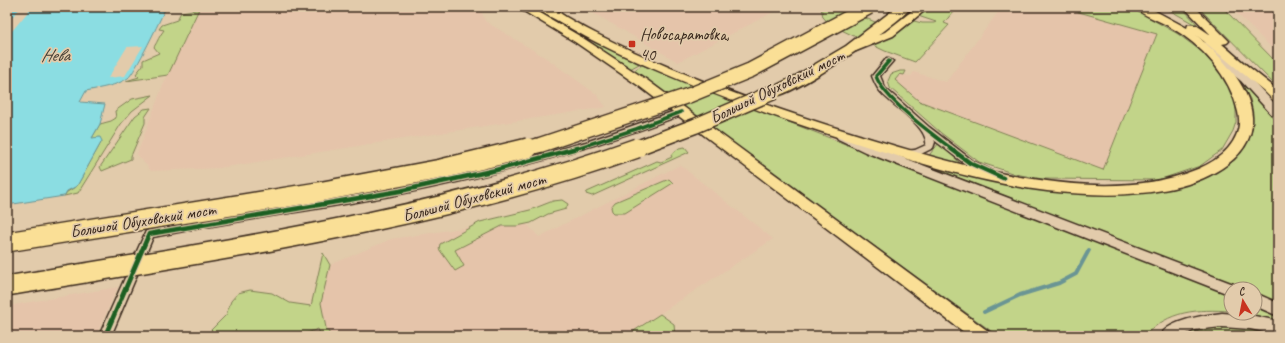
<svg xmlns="http://www.w3.org/2000/svg" width="1285" height="343" font-family="Caveat,sans-serif">
<rect width="100%" height="100%" fill="#e2cbab"/>
<filter id="ink" filterUnits="userSpaceOnUse"><feTurbulence type="fractalNoise" baseFrequency=".025" numOctaves="2"/><feDisplacementMap in="SourceGraphic" scale="8" xChannelSelector="R" yChannelSelector="G"/><feConvolveMatrix kernelMatrix="1 2 1 2 8 2 1 2 1" color-interpolation-filters="sRGB"/></filter>
<g filter="url(#ink)">
<!-- built -->
<path fill="#e5c4aa" d="M200,7H480L485,21L546,58L596,94L606,107L219,168L151,171L137,154L163,85Z
M583,7H783L678,62Z
M1002,7H1061L1157,34L1103,170L919,101L894,80L900,74L911,76L914,72L946,82Z
M1230,7H1278V54Z
M680,165L773,239L626,336H321L311,306L323,253L330,265L391,239L522,219L539,237Z
M118,287L96,336H7V306Z"/>
<!-- green -->
<path fill="#c2d489" stroke="#7e7f54" d="M821,7H847L844,9L899,32L914,21L922,23H934L936,22L918,16L929,7H957L944,23L949,25L915,62L885,51L829,24L823,17Z
M1061,7H1130L1178,34L1205,54L1223,76L1235,100L1236,111V122L1233,131L1222,150L1200,166L1158,180L1042,179L1015,174L979,162L970,155L941,133L890,88L888,81L891,74L900,71H906L904,75L900,74L895,80L919,101L1103,170L1157,34Z
M1164,7H1181L1201,28Z
M1198,7H1222L1278,64V88Z
M199,9L168,75L126,81L139,77L136,74L143,65V60L159,53L154,47C158,41 159,36 164,30L159,29L162,25L177,20L181,12Z
M595,42L639,64L630,69L593,44Z
M642,65L1231,294V311C1196,309 1170,310 1144,336H998L633,71Z
M1243,87H1247L1278,120V304L1255,294V289H1244L936,169L938,167L1100,193L1161,190L1199,181L1235,160L1252,131L1253,113L1250,99Z
M153,95L132,111L121,124L78,193L64,196L67,192L77,186L102,141L92,138L100,124L111,121L116,118L115,111L132,99Z
M151,108L145,117V123L131,156V159L102,171L100,167L135,116L144,109Z
M939,143L960,163V164L930,157V154Z
M685,147L689,152L592,196L586,194L587,192L657,161L661,162L672,157L671,155L679,148Z
M669,179L673,183L625,213H614L612,211L611,207L615,202Z
M562,200L568,204L566,209L548,214L531,223L517,226H502L455,250L464,266L455,271L439,249L440,244L480,222L530,210L553,201Z
M323,253L330,265L321,303L326,328L331,336H321L318,329L299,336H205L226,315L231,301L238,293L250,290L272,293L290,303L311,306Z
M1255,305L1278,316V321L1246,313H1255Z
M660,314L674,324L675,336H626Z
M1209,327H1237L1275,333L1278,336H1185Z"/>
<!-- water -->
<path fill="#8bdde2" stroke="#6b9594" d="M7,7H166C161,18 135,73 128,78C117,86 99,88 86,91L80,102L105,104L100,124L92,138L100,137L102,141L77,186L67,191L64,196L7,205Z"/>
<!-- pier -->
<path fill="#e2cbab" d="M21,7H32L7,37V23Z
M143,46L125,76L108,78L127,47Z"/>
<g fill="none" stroke-linecap="round" stroke-linejoin="round">
<!-- stream -->
<path stroke="#6b9594" stroke-width="4" d="M984,312L1020,295L1059,283L1076,274L1089,250"/>
<defs>
<path id="minor" d="M886,59H889L893,61L880,76L885,88L929,127L973,161L993,171L995,173L993,175C980,179 945,148 934,140L935,142L933,148L917,156L904,155L903,153L904,151L915,150L926,145C929,126 889,104 879,90C876,86 874,81 872,76Z
M678,110H681L685,112L684,114C591,149 497,175 400,194C318,210 235,220 153,237L111,336H99L146,231L187,223L352,197L496,167L586,142Z"/>
<path id="secondary" d="M1203,42L1207,43L1249,77L1278,107V118L1274,117L1241,81L1199,47L1198,45Z
M842,132L873,146L1236,285L1239,289H1231V295L1226,293L865,152L838,139L836,136L838,133Z
M1255,293L1278,303V316L1255,306Z
M1222,313L1250,315L1278,321V335L1250,329L1222,327L1195,330L1182,336H1160C1168,320 1205,315 1222,313Z"/>
<path id="primary" d="M517,7H530L583,38L647,80L988,331L991,336H969L639,86L575,42Z
M536,7C540,7 546,6 550,8C555,9 561,14 566,17C578,24 590,31 603,37C623,47 645,57 666,66C729,93 794,115 859,135C954,164 1099,209 1195,170C1219,161 1245,140 1238,112C1230,76 1202,45 1170,27C1159,20 1143,16 1134,7H1148L1187,28L1188,25H1196L1211,35L1184,7H1195L1229,41L1227,43L1222,44C1233,53 1243,63 1254,71C1262,78 1270,83 1278,91V102L1274,101L1264,91L1195,34C1218,54 1250,84 1252,117C1255,161 1200,184 1163,190C1125,197 1086,195 1047,191C982,183 919,163 856,143C774,117 692,88 614,51C595,42 576,32 558,21C551,17 542,13 536,7Z
M917,7H929L893,36L856,51H848L846,49L848,47L885,32Z"/>
<path id="motorway" d="M897,7H911C900,24 794,95 775,96C773,96 770,96 769,95L767,92L769,89L797,75L846,46Z"/>
</defs>
<!-- minor casing -->
<use href="#minor" stroke="#3b2a1e" stroke-width="3"/>
<!-- secondary casing -->
<use href="#secondary" stroke="#3b2a1e" stroke-width="3"/>
<!-- primary casing -->
<use href="#primary" stroke="#3b2a1e" stroke-width="3"/>
<!-- motorway casing -->
<use href="#motorway" stroke="#3b2a1e" stroke-width="3"/>
<!-- minor -->
<use href="#minor" fill="#e2cbab" fill-rule="evenodd"/>
<!-- secondary -->
<use href="#secondary" fill="#e2cbab" fill-rule="evenodd"/>
<!-- primary -->
<use href="#primary" fill="#fadf96" fill-rule="evenodd"/>
<!-- motorway -->
<use href="#motorway" fill="#fadf96" fill-rule="evenodd"/>
<defs>
<path id="motorway-bridge-far1" d="M524,149L540,145L690,95L751,70L869,7
M634,149L695,126L774,92"/>
<path id="motorway-bridge" d="M7,242L318,192L441,169L528,148
M7,286C219,250 434,221 637,148"/>
</defs>
<!-- motorway-bridge-far1 casing -->
<use href="#motorway-bridge-far1" stroke="#3b2a1e" stroke-width="17" stroke-linecap="butt"/>
<!-- motorway-bridge casing -->
<use href="#motorway-bridge" stroke="#3b2a1e" stroke-width="22" stroke-linecap="butt"/>
<!-- motorway-bridge-far1 -->
<use href="#motorway-bridge-far1" stroke="#fadf96" stroke-width="14"/>
<!-- motorway-bridge -->
<use href="#motorway-bridge" stroke="#fadf96" stroke-width="19"/>
<defs>
<path id="cycleway-far1" d="M889,61L876,76C883,98 932,134 952,149
M574,149L636,129L681,112"/>
<path id="cycleway" d="M950,148L970,163L1003,178
M105,336L149,234L400,191L496,170L577,148"/>
</defs>
<!-- cycleway-far1 casing -->
<use href="#cycleway-far1" stroke="#e2cbab" stroke-width="5.5"/>
<!-- cycleway casing -->
<use href="#cycleway" stroke="#e2cbab" stroke-width="7"/>
<!-- cycleway-far1 -->
<use href="#cycleway-far1" stroke="#1b5e20" stroke-width="3.5"/>
<!-- cycleway -->
<use href="#cycleway" stroke="#1b5e20" stroke-width="4.5"/>
</g>
</g>
<!-- markers -->
<rect fill="#c8321e" stroke="#e2cbab" stroke-width="1.5" x="628" y="40" width="8" height="8" rx="2"/>
<g text-anchor="middle" stroke-width="3.5" stroke-linejoin="round" paint-order="stroke">
<!-- poi labels -->
<g font-size="17" fill="#3b2a1e" stroke="#e2cbab" text-anchor="start">
<text x="640" y="40">Новосаратовка,<tspan x="640" dy="20">40</tspan></text>
</g>
<!-- street labels -->
<g font-size="17" fill="#3b2a1e" stroke="#e2cbab">
<text transform="translate(777 86) rotate(-26)" y="6">Большой Обуховский мост</text>
<text transform="translate(474 197) rotate(-15)" y="6">Большой Обуховский мост</text>
<text transform="translate(143 220) rotate(-9)" y="6">Большой Обуховский мост</text>
</g>
<!-- water labels -->
<g font-size="18" font-style="italic" fill="#433c32" stroke="#e2cbab">
<text x="55" y="61">Нева</text>
</g>
</g>
<!-- margin -->
<rect width="1285" height="343" fill="none" stroke="#e2cbab" stroke-width="24"/>
<rect x="12" y="12" width="1261" height="319" fill="none" stroke="#3b2a1e" stroke-width="1.5" filter="url(#ink)"/>
<!-- north arrow -->
<g transform="translate(1243 301) rotate(350)"><circle r="19" fill="#e2cbab" stroke="#9f8b73"/>
<path d="M0-3L7 15L0 10L-7 15Z" fill="#c8321e"/>
<text y="-6" font-size="11" font-weight="bold" text-anchor="middle" fill="#3b2a1e">С</text>
</g>
</svg>
